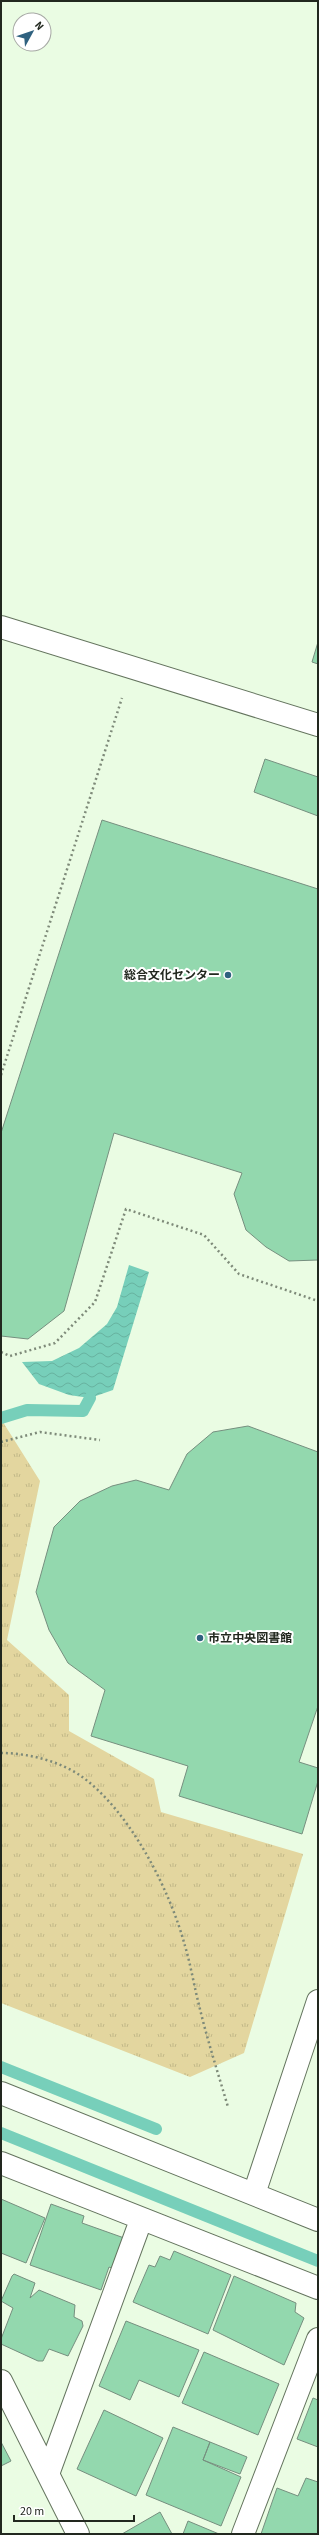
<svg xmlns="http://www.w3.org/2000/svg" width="319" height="2535" font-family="'Source Sans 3','Noto Sans JP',sans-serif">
<defs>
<pattern id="grass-tufts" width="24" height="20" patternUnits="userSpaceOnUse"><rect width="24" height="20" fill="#e3d69f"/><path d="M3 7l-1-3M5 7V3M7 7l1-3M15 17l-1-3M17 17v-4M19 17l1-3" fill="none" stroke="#c2b888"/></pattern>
<pattern id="water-waves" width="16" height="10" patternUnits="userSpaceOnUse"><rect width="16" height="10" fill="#77cfba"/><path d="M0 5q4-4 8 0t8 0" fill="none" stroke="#67b29f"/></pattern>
</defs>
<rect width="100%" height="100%" fill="#eafce3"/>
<!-- grass -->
<path fill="url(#grass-tufts)" d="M1,1419L40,1481L7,1640L69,1695V1731L154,1779L161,1812L303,1854L244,2053L190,2077L1,2003Z"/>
<!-- water -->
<path fill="url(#water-waves)" d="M129,1265L149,1272L113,1390L90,1398L69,1395L39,1384L22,1362L52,1361L79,1348L107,1324L117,1307Z"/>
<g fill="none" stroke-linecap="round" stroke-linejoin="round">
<!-- stream -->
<path stroke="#77cfba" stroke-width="12" d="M1,1418L27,1410L83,1411L90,1398
M1,2067L156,2129
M1,2133L318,2261"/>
</g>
<!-- building -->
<path fill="#93d8ae" stroke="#768f7f" d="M318,642V664L312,662Z
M265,759L318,777V816L254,792Z
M102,820L318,889V1260L289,1261L266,1247L246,1230L234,1194L242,1173L114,1133L64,1311L28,1339L1,1336V1133Z
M248,1426L318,1452V1706L299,1762L318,1768V1781L302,1834L179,1796L188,1766L91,1736L105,1690L68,1663L49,1630L36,1592L54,1527L80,1501L112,1486L136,1480L169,1490L187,1454L213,1432Z
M1,2199L45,2218L26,2263L1,2253Z
M51,2204L84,2216L82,2223L127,2239L116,2270L109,2267L101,2290L30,2265Z
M174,2251L231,2275L208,2334L133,2302L149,2265L155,2267L160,2256L170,2260Z
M14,2274L35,2283L30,2298L39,2290L75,2305L74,2317L82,2321L83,2326L68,2356L49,2349L43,2361H38L1,2344V2339L13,2308L1,2301L12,2276Z
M234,2276L296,2303L295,2312L304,2318L284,2365L213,2330Z
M126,2321L199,2350L179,2397L139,2380L130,2400L99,2386Z
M204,2352L279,2384L258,2435L182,2403Z
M313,2398L318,2400V2447L297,2439Z
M104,2410L163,2438L136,2496L77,2469Z
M173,2427L210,2442L203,2460L241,2477L221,2526L146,2495Z
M1,2442L11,2461L1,2466Z
M210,2442L247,2457L240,2474L203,2460Z
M306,2478L318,2482V2534H261L277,2488L298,2496Z
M160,2512L172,2534H122Z
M188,2521L219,2534H183Z"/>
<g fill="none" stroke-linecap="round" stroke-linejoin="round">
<defs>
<path id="minor" d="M1,627L318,725
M1,2163L318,2288
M1,2381L78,2534
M48,2474L141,2220
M243,2534L318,2339"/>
<path id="tertiary" d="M1,2093L318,2220
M254,2194L318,2001"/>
</defs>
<!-- minor casing -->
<use href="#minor" stroke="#64745e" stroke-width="24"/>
<!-- tertiary casing -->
<use href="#tertiary" stroke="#64745e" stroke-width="24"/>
<!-- path -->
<path stroke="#7e8a79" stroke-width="2.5" stroke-dasharray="2 3" stroke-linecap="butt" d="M1,1075L122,698
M1,1352L10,1356L55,1343L95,1302L126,1209L204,1235L239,1274L318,1301
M1,1442L40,1432L100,1440
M1,1753C28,1753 59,1761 81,1776C130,1811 170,1890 185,1946C191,1966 194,1986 199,2005C207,2039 218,2073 228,2107"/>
<!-- minor -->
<use href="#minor" stroke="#fff" stroke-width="22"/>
<!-- tertiary -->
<use href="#tertiary" stroke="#fff" stroke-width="22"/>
</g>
<!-- markers -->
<g fill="#2f617f" stroke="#fff" stroke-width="1.5">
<circle cx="228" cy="975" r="4"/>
<circle cx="200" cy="1638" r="4"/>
</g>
<g text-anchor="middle" stroke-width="4" stroke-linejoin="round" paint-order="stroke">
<!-- poi labels -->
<g font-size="12" font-weight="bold" fill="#22281f" stroke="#fff" text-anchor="end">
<text x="220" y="979">総合文化センター</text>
<text x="208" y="1642" text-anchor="start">市立中央図書館</text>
</g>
</g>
<!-- border -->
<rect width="319" height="2535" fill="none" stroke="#22281f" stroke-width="4"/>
<!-- north arrow -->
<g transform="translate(32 32) rotate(50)"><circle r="19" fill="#ffffff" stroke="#a7a9a5"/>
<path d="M0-3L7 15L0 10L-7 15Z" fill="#2f617f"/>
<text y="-6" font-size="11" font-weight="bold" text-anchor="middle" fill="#22281f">N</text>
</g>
<!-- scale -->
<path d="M14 2515v6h120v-6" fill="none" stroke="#22281f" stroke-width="2"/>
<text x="20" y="2515" font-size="12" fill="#22281f" stroke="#ffffff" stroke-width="3" paint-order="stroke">20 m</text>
</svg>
